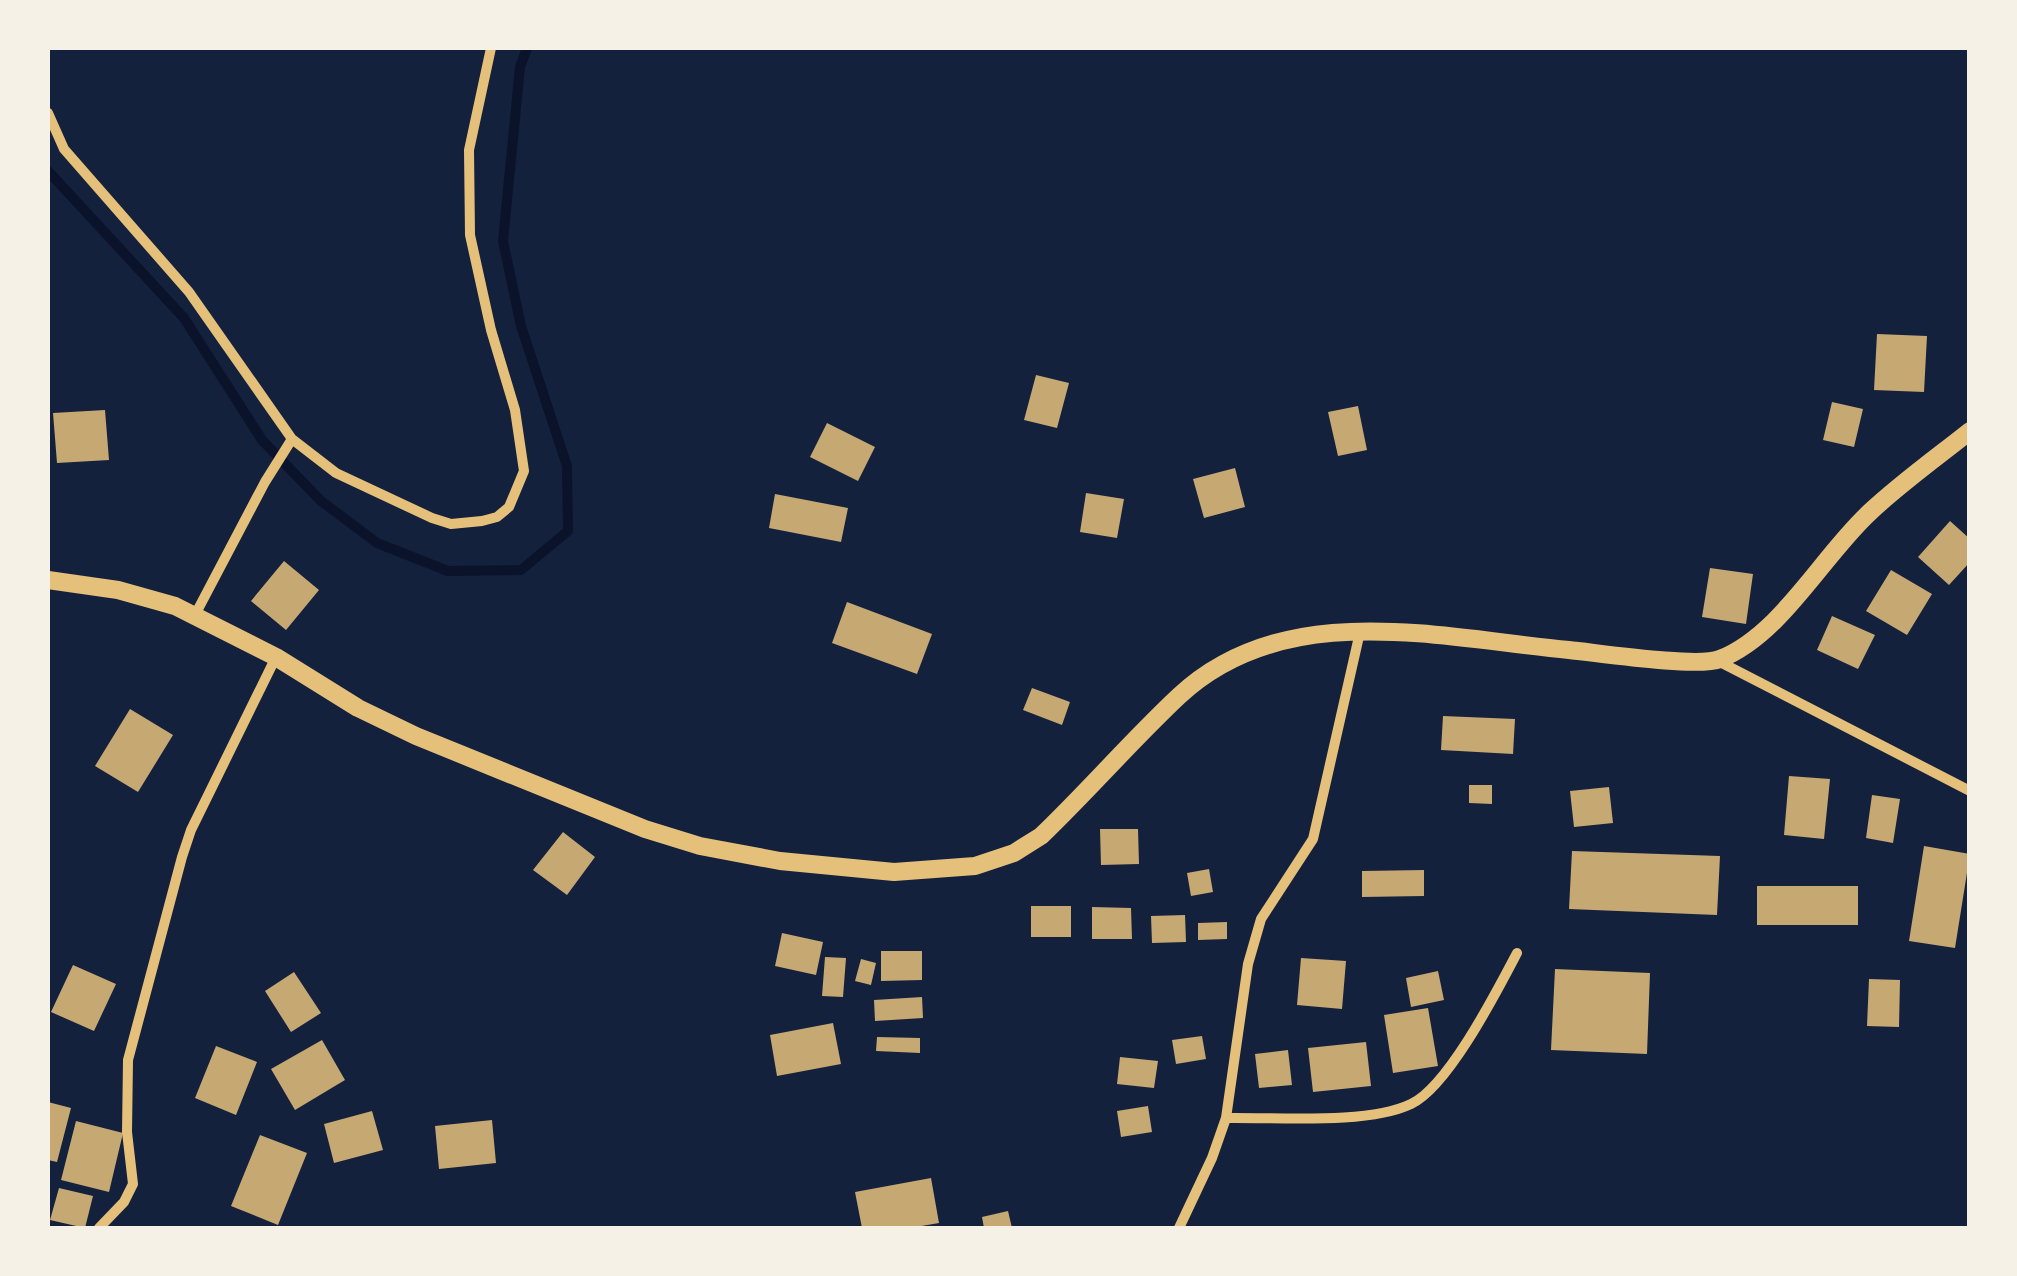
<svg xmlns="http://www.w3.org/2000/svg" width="2017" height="1276" font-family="'Roboto Condensed',sans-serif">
<rect width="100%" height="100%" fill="#14213d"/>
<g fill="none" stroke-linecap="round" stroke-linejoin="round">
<!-- stream -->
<path stroke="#0b132b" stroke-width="10" d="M48,171L184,318L262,440L321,501L377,543L448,571L521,570L568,531L567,466L521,326L503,241L520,67L527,48"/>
</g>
<!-- building -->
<path fill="#c6a872" d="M1877,334L1927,336L1924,392L1874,390Z
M1036,375L1069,383L1057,428L1024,420Z
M1832,402L1863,409L1854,447L1823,440Z
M1358,406L1367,450L1338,456L1328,412Z
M105,410L109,460L57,463L53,413Z
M827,423L875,447L858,481L810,457Z
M1235,468L1245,507L1204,518L1193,479Z
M1086,493L1124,499L1117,538L1080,532Z
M775,494L848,508L841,542L769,528Z
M1950,521L1970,539V562L1949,585L1918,557Z
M284,561L319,590L286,630L251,601Z
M1710,568L1753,574L1746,624L1702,617Z
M1891,570L1932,594L1907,635L1866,611Z
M847,602L932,634L917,674L832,643Z
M1832,616L1875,635L1858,669L1817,650Z
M1032,688L1070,702L1062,725L1023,710Z
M130,709L173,735L138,792L95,766Z
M1443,716L1515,719L1513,754L1441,750Z
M1789,776L1830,779L1824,839L1784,835Z
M1469,785H1492V804L1469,803Z
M1609,787L1613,823L1574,827L1570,791Z
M1872,795L1900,799L1893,843L1866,838Z
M1100,829H1138L1139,864L1101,865Z
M563,832L595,857L567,895L533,870Z
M1924,846L1970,854L1955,948L1909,941Z
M1572,851L1720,856L1717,915L1569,909Z
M1209,869L1213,892L1191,896L1187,873Z
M1424,870V896L1362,897V871Z
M1757,886H1858V925H1757Z
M1031,906H1071V937H1031Z
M1092,907L1131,908L1132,939H1092Z
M1185,915L1186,942L1152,943L1151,916Z
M1227,922V939L1198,940V923Z
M782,933L823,942L816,975L775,966Z
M881,951H922V980L881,981Z
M825,957L846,958L843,997L822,996Z
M1301,958L1346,961L1342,1009L1297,1005Z
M861,959L876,963L871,985L855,981Z
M73,965L116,984L94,1031L51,1012Z
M1555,969L1650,973L1647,1054L1551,1050Z
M1438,971L1444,1000L1411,1007L1406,978Z
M294,972L321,1013L291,1032L265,991Z
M1869,979L1900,980L1899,1027L1867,1026Z
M922,997L923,1018L875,1021L874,1000Z
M1428,1008L1438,1066L1393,1073L1384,1015Z
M833,1023L841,1064L777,1076L770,1035Z
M1202,1036L1206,1059L1176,1064L1172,1040Z
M877,1037L920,1038V1053L876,1051Z
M322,1040L345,1080L295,1110L271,1069Z
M1366,1042L1371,1086L1313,1092L1308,1048Z
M216,1046L257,1062L236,1115L195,1098Z
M1288,1050L1292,1085L1259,1088L1255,1054Z
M1120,1057L1158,1061L1154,1088L1117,1084Z
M48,1102L71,1108L57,1162L48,1160Z
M1148,1106L1152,1132L1121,1137L1117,1111Z
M372,1111L383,1150L334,1163L324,1124Z
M492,1120L496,1163L439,1169L435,1126Z
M76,1121L123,1133L109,1192L61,1180Z
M260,1135L307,1153L278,1225L231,1206Z
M931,1178L939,1223L910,1228H862L855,1192Z
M59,1188L93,1196L85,1228L50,1220Z
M1008,1211L1012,1228H984L982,1217Z"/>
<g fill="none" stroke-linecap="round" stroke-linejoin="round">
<!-- minor -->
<path stroke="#e5c07b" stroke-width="10" d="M48,113L64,149L189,292L292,439L336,473L432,518L451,524L482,521L497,517L509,507L524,471L515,410L491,330L470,235L469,150L491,48
M195,615L265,482L292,439
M1718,661L1970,791
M1226,1118C1276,1117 1367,1125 1411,1104C1448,1087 1497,991 1517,953
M99,1228L124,1202L133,1184L127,1132L128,1060L182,857L191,830L276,657
M1179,1228L1212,1158L1226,1118L1248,964L1261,919L1313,839L1360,632"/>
<!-- tertiary -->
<path stroke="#e5c07b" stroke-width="18" d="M48,580L118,590L175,606L276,657L358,708L416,736L645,829L700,846L780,861L894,872L975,866L1014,853L1041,836C1088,791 1131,741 1179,696C1285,597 1440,638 1569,650C1599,653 1697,668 1720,659C1781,635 1822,556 1870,512C1901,483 1936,458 1970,431"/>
</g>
<!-- border -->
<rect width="2017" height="1276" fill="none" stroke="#f6f1e7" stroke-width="100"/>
</svg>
